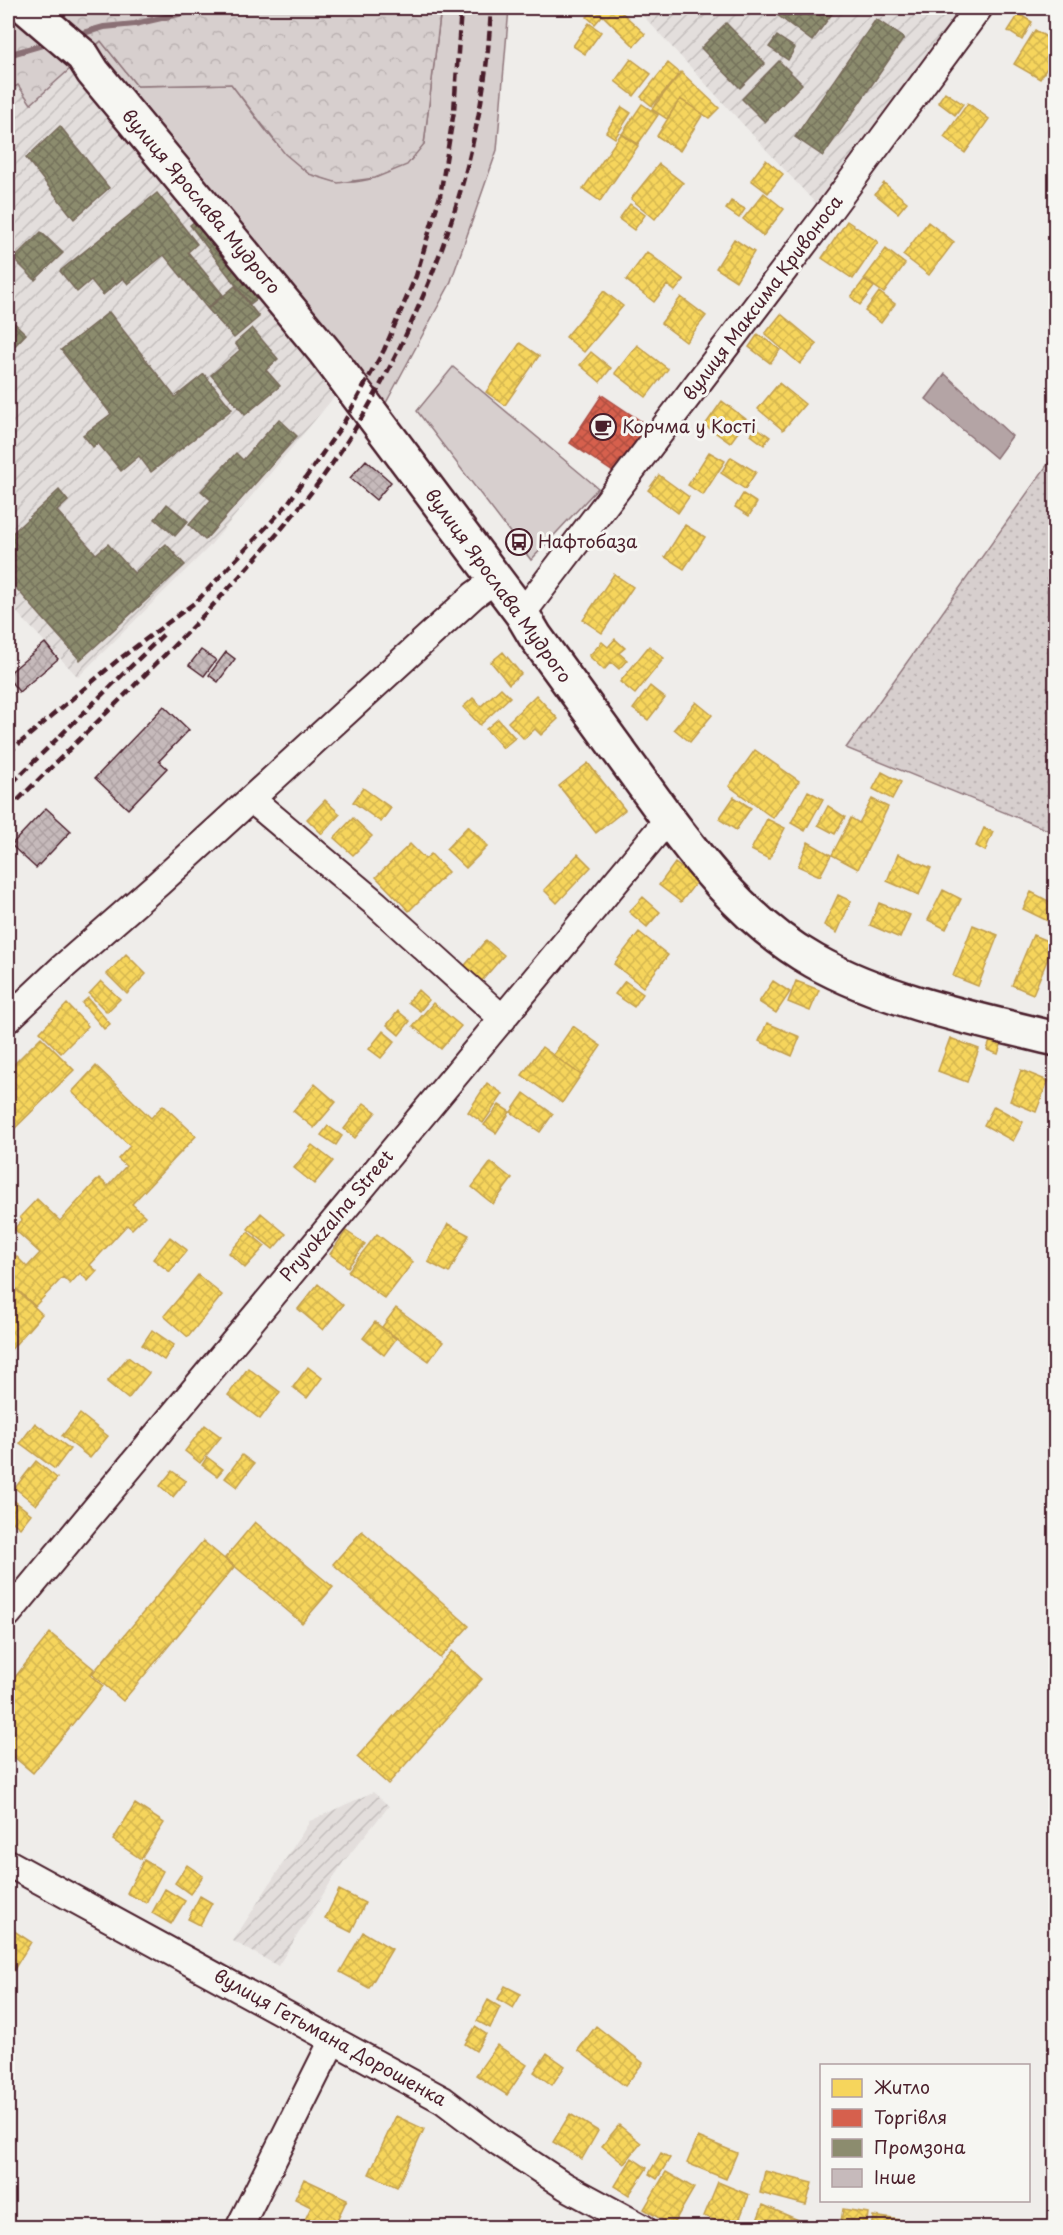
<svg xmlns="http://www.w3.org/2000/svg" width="1063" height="2235" font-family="'Playpen Sans',sans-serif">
<defs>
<pattern id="industrial-furrows" width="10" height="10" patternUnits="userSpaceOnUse" patternTransform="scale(1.5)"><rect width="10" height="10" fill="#e3dedc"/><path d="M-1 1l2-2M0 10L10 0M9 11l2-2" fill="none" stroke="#c4bebd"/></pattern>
<pattern id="forest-crowns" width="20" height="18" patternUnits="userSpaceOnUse" patternTransform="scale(1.5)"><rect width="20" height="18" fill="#d7cfce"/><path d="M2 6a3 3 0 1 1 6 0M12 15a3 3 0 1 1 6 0" fill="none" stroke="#bab1b1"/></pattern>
<pattern id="garden-dots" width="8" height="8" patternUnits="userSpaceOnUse" patternTransform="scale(1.5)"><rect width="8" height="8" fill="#d7cfce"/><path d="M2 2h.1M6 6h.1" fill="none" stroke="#bab1b1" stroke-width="1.8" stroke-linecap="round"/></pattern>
<pattern id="homes-cross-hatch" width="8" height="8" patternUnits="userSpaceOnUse" patternTransform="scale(1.5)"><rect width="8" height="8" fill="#f6d55c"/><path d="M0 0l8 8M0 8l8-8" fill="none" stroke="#d4b650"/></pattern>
<pattern id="shops-cross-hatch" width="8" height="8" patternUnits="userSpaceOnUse" patternTransform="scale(1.5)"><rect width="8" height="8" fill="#d6604d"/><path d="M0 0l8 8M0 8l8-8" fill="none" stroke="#b04f40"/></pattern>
<pattern id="industry-cross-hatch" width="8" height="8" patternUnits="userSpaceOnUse" patternTransform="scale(1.5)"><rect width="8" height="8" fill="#8c8c6e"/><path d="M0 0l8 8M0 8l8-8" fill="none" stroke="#74725b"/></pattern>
<pattern id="building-cross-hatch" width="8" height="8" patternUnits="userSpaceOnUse" patternTransform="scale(1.5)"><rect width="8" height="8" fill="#c6babb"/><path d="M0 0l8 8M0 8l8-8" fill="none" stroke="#ac9fa1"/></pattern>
</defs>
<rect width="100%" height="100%" fill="#efedea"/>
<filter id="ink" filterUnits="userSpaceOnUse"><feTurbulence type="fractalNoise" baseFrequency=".0167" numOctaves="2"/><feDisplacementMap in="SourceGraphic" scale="12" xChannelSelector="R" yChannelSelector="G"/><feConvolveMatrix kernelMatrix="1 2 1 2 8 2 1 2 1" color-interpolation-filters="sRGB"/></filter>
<g filter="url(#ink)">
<!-- industrial -->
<path fill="url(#industrial-furrows)" d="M636,8H986L830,219Z
M81,60L345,384L208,548L78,677L8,603V91L18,85L31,103Z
M373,1792L389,1806L344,1861L278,1966L233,1941L310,1821Z"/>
<!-- green -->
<path fill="#d7cfce" stroke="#90777c" stroke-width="1.5" d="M441,8H509L497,150L450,284L373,427L81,60L101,41L137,86L231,84C268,131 303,200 374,178C386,174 411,153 424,144Z
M453,367L598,488L531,560L417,411Z"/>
<!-- forest -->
<path fill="url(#forest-crowns)" stroke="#90777c" stroke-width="1.5" d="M8,8H441L424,144L407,165L375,178L338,183L309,174L285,154L231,84L137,86L101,41L31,104L18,85L8,91Z"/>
<!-- garden -->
<path fill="url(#garden-dots)" stroke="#90777c" stroke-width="1.5" d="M1055,454V833L846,748Z"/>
<!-- water -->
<path fill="#b4a4a5" stroke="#8a6f74" stroke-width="1.5" d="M945,374L1012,436L996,458L926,399Z"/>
<!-- homes -->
<path fill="url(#homes-cross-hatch)" stroke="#c29e4d" stroke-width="1.5" d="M595,8H617L645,34L634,46Z
M595,9L602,16L595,24L587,17Z
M1019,14L1032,22L1022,40L1008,31Z
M589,23L601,32L585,54L573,46Z
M1035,30L1056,43V54L1040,79L1014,64Z
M631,59L651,74L634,96L615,81Z
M668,63L680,73L652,106L641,97Z
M681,72L719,108L709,118L680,99L667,119L652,109Z
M945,92L963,104L955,115L938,102Z
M680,99L703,114L680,151L657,136Z
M968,103L989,119L965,153L944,137Z
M642,104L658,115L638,144L622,134Z
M622,107L631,113L615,138L606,132Z
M621,134L638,146L600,201L583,189Z
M766,160L783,174L768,193L751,180Z
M659,164L683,183L655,219L631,199Z
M884,183L907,202L898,213L875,194Z
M764,193L784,209L763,236L743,219Z
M731,201L745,209L739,218L726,209Z
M630,204L645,215L634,230L619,219Z
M847,221L878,242L853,279L822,258Z
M928,222L954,242L929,275L903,255Z
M734,239L754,252L736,281L716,268Z
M886,249L905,264L884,293L864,279Z
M647,252L684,280L675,291L667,285L654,302L626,280Z
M864,280L874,287L860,305L851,297Z
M604,291L623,306L584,352L566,337Z
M879,292L895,304L881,323L865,311Z
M681,297L706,316L686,342L661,323Z
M781,314L817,344L800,364L765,334Z
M758,334L780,350L770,363L749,347Z
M520,343L539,356L505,405L486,392Z
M637,345L668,369L646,397L615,373Z
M591,352L611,368L600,382L580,365Z
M779,383L805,404L783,430L758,409Z
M722,401L747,420L730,443L705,425Z
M756,427L770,437L764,445L751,435Z
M709,452L725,461L703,495L688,485Z
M731,457L756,472L745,489L721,473Z
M659,475L689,497L678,513L648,490Z
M743,494L757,503L749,516L735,507Z
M685,525L705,537L684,569L665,557Z
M518,534L526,544L520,550L512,540Z
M614,574L633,587L602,633L583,620Z
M615,639L625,648L619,653L627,660L619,669L611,662L604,670L589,656L602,642L608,647Z
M649,646L664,658L635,694L620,682Z
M503,652L521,674L509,684L491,662Z
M650,686L665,698L648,720L633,709Z
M501,688L510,697L480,725L463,707L473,698L481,706Z
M536,695L558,719L541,735L535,729L524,739L508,722Z
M696,702L712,715L690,742L674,729Z
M498,719L515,738L503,748L486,729Z
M755,750L799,781L773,818L729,786Z
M588,763L625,810L596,833L559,786Z
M882,772L901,782L892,799L873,789Z
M363,788L391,808L381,822L353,802Z
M808,791L823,799L805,831L791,823Z
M734,797L751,808L736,830L719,819Z
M872,799L888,807L858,869L832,855L851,818L859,823Z
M325,800L340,814L322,834L307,819Z
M828,806L845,817L835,834L818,825Z
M353,818L372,836L353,855L334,838Z
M767,819L785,828L769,859L751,850Z
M468,826L488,846L466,868L446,849Z
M984,828L993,832L985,851L976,846Z
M808,842L831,855L820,876L798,866Z
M410,844L425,859L431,854L448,872L409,911L376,877Z
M578,854L591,867L557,903L544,890Z
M898,854L931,868L919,895L887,881Z
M675,863L698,880L681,902L659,885Z
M943,890L961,899L946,929L928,920Z
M1031,892L1056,905V925L1023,909Z
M838,895L851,901L837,933L824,925Z
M643,897L660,912L647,927L629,912Z
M879,903L910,915L900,938L870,925Z
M973,925L998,935L978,986L953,976Z
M639,932L668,955L643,987L614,964Z
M1033,935L1054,944L1033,994L1012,985Z
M486,940L504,955L479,984L462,969Z
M126,954L146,974L127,994L107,974Z
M101,981L120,999L107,1012L89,994Z
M625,981L643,994L634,1007L615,994Z
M773,981L790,992L776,1013L759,1002Z
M796,981L819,990L810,1011L788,1002Z
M418,990L429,1000L420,1011L408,1002Z
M88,998L110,1024L104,1029L82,1003Z
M433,1003L461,1026L441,1049L413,1026Z
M67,1004L88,1026L61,1053L40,1032Z
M398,1011L410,1021L399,1035L387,1025Z
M767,1023L800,1037L792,1056L759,1041Z
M573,1026L601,1046L581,1075L553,1055Z
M383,1031L395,1041L381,1058L369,1049Z
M41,1037L74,1070L8,1135V1070Z
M950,1038L979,1049L967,1082L938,1071Z
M990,1041L1001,1045L998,1054L987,1050Z
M542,1047L581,1075L562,1103L522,1075Z
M96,1066L151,1118L163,1105L196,1136L132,1204L145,1216L132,1229L127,1225L90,1265L97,1271L88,1281L80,1273L70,1284L63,1277L35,1306L8,1281V1248L27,1267L40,1253L14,1229L22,1220L20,1217L37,1199L60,1221L99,1178L108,1186L126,1166L118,1159L130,1146L72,1092Z
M1021,1070L1048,1081L1036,1112L1010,1101Z
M487,1083L503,1094L483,1123L468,1112Z
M315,1084L336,1102L314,1128L293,1111Z
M524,1093L553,1114L540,1132L511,1112Z
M364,1103L376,1112L355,1138L344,1129Z
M499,1105L510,1112L496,1133L484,1125Z
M994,1106L1023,1122L1013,1141L984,1125Z
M328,1126L342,1136L336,1145L321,1135Z
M312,1145L333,1161L314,1184L294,1168Z
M491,1162L512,1179L493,1204L472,1187Z
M261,1213L286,1234L273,1249L248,1229Z
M448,1224L469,1235L449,1273L428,1262Z
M346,1231L365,1244L348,1267L330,1254Z
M248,1232L265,1246L245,1268L229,1253Z
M377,1234L413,1262L385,1299L348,1271Z
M170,1237L187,1250L170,1272L153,1259Z
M198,1275L222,1295L188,1337L164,1316Z
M8,1282L42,1314L8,1353Z
M318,1284L343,1305L323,1330L298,1309Z
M396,1308L443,1342L429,1361L382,1327Z
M375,1322L396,1339L384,1355L363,1338Z
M152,1330L174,1345L164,1360L142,1345Z
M128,1357L149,1373L128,1399L107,1382Z
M308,1367L322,1378L307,1398L293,1387Z
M248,1368L280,1392L260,1419L228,1395Z
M80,1414L108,1436L90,1458L62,1436Z
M35,1423L70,1449L55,1469L20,1443Z
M205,1425L221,1437L200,1463L185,1451Z
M242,1455L254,1464L237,1487L225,1478Z
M207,1457L223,1469L217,1476L202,1465Z
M36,1461L57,1478L36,1505L15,1488Z
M172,1471L186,1481L173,1497L160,1486Z
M8,1496L31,1514L20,1528L8,1518Z
M255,1522L333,1587L302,1623L225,1558Z
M362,1531L469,1626L440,1658L333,1564Z
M203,1541L234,1567L123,1701L92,1674Z
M50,1633L94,1669L90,1675L103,1686L33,1773L8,1752V1686Z
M452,1651L482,1679L388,1784L357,1757Z
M135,1804L164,1823L141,1859L113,1840Z
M144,1860L163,1871L146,1903L127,1893Z
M187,1865L203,1876L190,1894L175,1883Z
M165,1889L185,1901L171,1924L152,1913Z
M339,1890L365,1903L351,1932L325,1919Z
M200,1896L212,1903L200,1925L188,1919Z
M8,1927L31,1942L8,1979Z
M363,1932L392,1949L369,1988L340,1972Z
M505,1986L521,1994L513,2008L498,1999Z
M488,2000L500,2007L490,2028L477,2021Z
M596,2026L643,2063L625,2086L578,2050Z
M475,2027L486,2034L476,2051L465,2044Z
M497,2045L527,2065L507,2095L476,2075Z
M547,2053L565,2066L552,2085L534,2072Z
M570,2114L598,2131L582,2159L553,2142Z
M396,2116L424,2129L397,2187L369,2174Z
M619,2125L641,2143L624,2164L602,2146Z
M698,2137L737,2153L726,2179L687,2163Z
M661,2153L670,2158L657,2179L649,2174Z
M632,2158L647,2168L629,2195L615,2186Z
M765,2171L812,2183L806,2205L760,2193Z
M666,2172L694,2188L672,2226L644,2209Z
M304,2179L347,2199L333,2228L302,2226L311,2207L295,2199Z
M718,2182L749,2195L736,2228L704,2216Z
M763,2205L803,2222L801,2228H754Z
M843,2209L868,2213L866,2228H840Z
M873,2216L920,2223L919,2228H871Z"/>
<!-- shops -->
<path fill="url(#shops-cross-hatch)" stroke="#ac4c43" stroke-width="1.5" d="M602,395L648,426L616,474L570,443Z"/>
<!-- industry -->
<path fill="url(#industry-cross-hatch)" stroke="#786b5a" stroke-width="1.5" d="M768,8H829L834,11L812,41Z
M876,19L904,38L823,156L795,137Z
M726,23L765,63L740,88L701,48Z
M777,36L795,48L788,60L769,47Z
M779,61L802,84L765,122L742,99Z
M60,126L109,188L74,219L26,158Z
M157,193L197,244L188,252L223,295L207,308L164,255L128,284L123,278L103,295L91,280L77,292L60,271Z
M201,216L262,295L250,304L190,225Z
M41,232L63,253L35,280L14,259Z
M235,286L259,317L234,338L208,309Z
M109,312L175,397L204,374L232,409L151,472L139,456L121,471L98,443L93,447L83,435L111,414L61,350Z
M8,317L26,334L8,353Z
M252,328L278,359L266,370L280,386L245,415L211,375L240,350L235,343Z
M279,419L297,436L205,540L189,525L211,500L201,491L236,453L243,460Z
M59,490L68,501L57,511L96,554L108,544L134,573L166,544L185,565L80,660L8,579V537Z
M167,504L188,521L175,536L155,519Z"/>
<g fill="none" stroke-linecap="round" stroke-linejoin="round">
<!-- stream -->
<path stroke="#8a6f74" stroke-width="6" d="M76,35L104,27L135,24L205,8
M8,55L49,43"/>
</g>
<!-- building -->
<path fill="url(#building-cross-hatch)" stroke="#4a1f2b" stroke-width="1.5" d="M366,460L391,482L376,500L350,478Z
M45,643L58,659L19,692L8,678V674Z
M201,650L216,660L204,676L189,665Z
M226,652L235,659L218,682L209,675Z
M164,706L189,730L159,761L167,768L128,809L95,778Z
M46,808L71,831L36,868L11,845Z"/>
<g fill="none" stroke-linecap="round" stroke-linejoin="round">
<defs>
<path id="minor" d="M522,614L829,211L979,8
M251,799L376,904L503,1019
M8,1019L63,967L159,883L474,595L495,580
M8,1614L668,819
M8,1863L443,2100L500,2143L565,2186L643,2228
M239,2228L333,2040"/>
<path id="major" d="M27,8L83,56L93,72L325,352L522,614L535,636C568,681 601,727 634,772C685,842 737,918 814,961C883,1000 978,1020 1056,1039"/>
</defs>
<!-- minor casing -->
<use href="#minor" stroke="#4a1f2b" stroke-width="30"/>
<!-- major casing -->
<use href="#major" stroke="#4a1f2b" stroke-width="38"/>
<!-- minor -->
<use href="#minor" stroke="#f6f6f2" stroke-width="26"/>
<!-- major -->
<use href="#major" stroke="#f6f6f2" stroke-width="33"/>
<!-- rail -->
<path stroke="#4a1f2b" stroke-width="4.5" stroke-dasharray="9 4.5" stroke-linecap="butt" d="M8,753L118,660L197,601L286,506L343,424L384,350L416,276L440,196L454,111L461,8
M12,783L166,632
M8,810C109,709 216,611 306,499C384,401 450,255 475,132C484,92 489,49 491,8"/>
</g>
</g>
<!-- icons -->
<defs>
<symbol id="cafe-ring" viewBox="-11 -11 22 22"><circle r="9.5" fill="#f6f6f2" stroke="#4a1f2b" stroke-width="1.5"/><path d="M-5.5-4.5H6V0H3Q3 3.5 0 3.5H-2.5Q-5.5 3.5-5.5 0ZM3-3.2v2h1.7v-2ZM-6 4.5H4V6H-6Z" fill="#4a1f2b"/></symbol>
<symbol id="bus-ring" viewBox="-11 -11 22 22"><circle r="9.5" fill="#f6f6f2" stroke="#4a1f2b" stroke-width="1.5"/><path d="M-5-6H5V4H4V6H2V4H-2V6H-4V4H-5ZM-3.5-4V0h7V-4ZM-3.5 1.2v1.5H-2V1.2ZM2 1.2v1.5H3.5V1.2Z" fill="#4a1f2b"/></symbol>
</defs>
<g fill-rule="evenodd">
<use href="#cafe-ring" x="588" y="412" width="30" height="30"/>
<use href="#bus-ring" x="504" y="527" width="30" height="30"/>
</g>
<g text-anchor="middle" stroke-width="6" stroke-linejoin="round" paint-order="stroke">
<!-- street labels -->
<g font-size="18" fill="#4a1f2b" stroke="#f6f6f2">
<text transform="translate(201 202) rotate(50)" y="6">вулиця Ярослава Мудрого</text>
<text transform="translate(763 298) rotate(-53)" y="6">вулиця Максима Кривоноса</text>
<text transform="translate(498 586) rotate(54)" y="6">вулиця Ярослава Мудрого</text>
<text transform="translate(337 1216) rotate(-50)" y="6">Pryvokzalna Street</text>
<text transform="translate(330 2038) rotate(29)" y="6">вулиця Гетьмана Дорошенка</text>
</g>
<!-- poi labels -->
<g font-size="18" fill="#4a1f2b" stroke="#f6f6f2" text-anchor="start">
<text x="622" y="433">Корчма у Кості</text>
<text x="538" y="548">Нафтобаза</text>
</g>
</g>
<!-- margin -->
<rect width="1063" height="2235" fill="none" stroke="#f6f6f2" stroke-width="30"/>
<rect x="15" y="15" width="1033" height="2205" fill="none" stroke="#4a1f2b" stroke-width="2" filter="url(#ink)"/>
<!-- legend -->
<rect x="820" y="2064" width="210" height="138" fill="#f6f6f2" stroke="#b1a0a2" stroke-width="1.5"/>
<rect x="832" y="2079" width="30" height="18" fill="#f6d55c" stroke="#b1a0a2" stroke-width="1.5"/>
<text x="874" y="2094" font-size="18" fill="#4a1f2b">Житло</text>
<rect x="832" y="2109" width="30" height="18" fill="#d6604d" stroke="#b1a0a2" stroke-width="1.5"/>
<text x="874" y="2124" font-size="18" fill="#4a1f2b">Торгівля</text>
<rect x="832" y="2139" width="30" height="18" fill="#8c8c6e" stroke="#b1a0a2" stroke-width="1.5"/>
<text x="874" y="2154" font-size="18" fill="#4a1f2b">Промзона</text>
<rect x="832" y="2169" width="30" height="18" fill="#c6babb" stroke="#b1a0a2" stroke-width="1.5"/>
<text x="874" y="2184" font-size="18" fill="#4a1f2b">Інше</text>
</svg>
